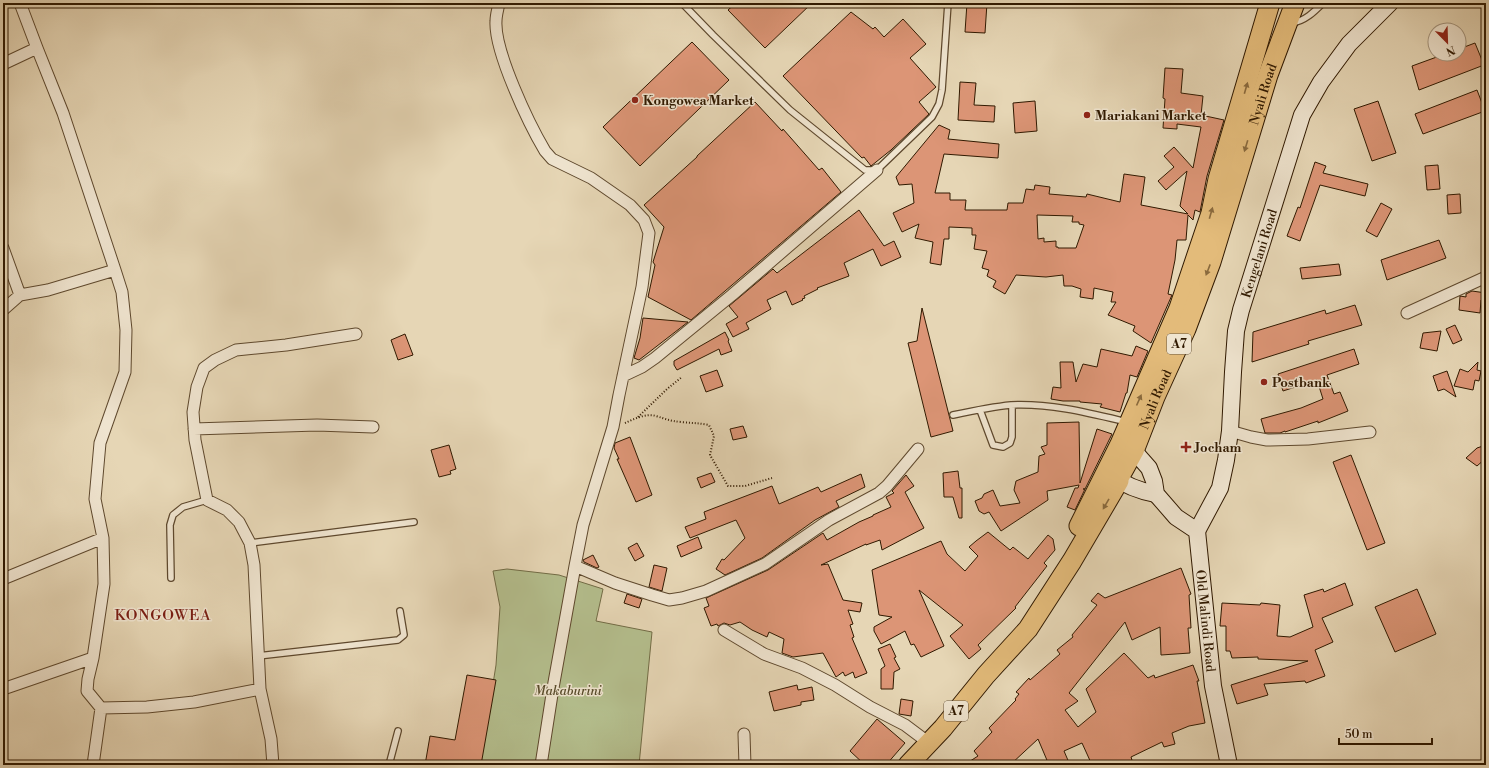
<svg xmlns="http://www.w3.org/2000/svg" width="1489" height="768" font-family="'Libre Bodoni',serif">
<rect width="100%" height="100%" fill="#e6d6b5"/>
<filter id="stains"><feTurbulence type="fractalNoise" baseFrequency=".005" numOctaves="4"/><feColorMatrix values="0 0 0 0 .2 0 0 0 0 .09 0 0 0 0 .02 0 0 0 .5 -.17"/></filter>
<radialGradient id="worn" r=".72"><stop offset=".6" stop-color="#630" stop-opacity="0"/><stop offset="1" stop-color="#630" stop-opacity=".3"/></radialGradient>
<!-- green -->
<path fill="#b4be8d" stroke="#726c46" d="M507,569L559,575L603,589L596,621L652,632L639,765H480L496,665L500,607L493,571Z"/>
<!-- building -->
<path fill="#dc9576" stroke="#301900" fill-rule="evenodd" d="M736,3H812L765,48L728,10Z
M967,3H987L985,33L965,32Z
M851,12L873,29L875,27L884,37L903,19L926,44L910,58L936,87L919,102L929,114L891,150L871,166L864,157L862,158L783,76Z
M692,42L729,80L640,166L603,127Z
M1475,43L1484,65L1419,90L1412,66L1445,54H1459V49Z
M1165,68L1183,69L1181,93L1203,96L1201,115L1224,120L1207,176L1200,212L1195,210L1193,220L1188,215L1186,240H1177L1175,260L1168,294L1172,295L1151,343L1133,331L1135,326L1108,315L1116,302H1111L1113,292L1094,288L1093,299L1080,297L1081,289L1072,286H1064L1063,275L1046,277L1016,275L1005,294L993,287L996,281L987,276L989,270L982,268L987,251L974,249L976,235H972V228L949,227V239H944L941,265L930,263L933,242L915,238L919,224L902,232L893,213L914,203L912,184L899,185L896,177L939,125L950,130L948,139L999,144L998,158L944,154L935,193H950V200H966L965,210H1007L1008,203H1023L1026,189L1034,190L1035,185L1050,187L1049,194L1086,197L1087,194L1120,202L1124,174L1145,177L1141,205L1188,214L1180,206L1187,171L1166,190L1158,181L1174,167L1164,156L1174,147L1193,168L1201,127L1177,124V129L1163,128L1165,99L1163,98ZM1037,215L1073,216L1072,222H1079V224L1084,225L1076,248H1058V247H1056V241L1044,242V238L1038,239Z
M960,82L976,83L974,105L995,106L994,122L958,120Z
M1477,90L1485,111L1423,134L1415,114Z
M1035,101L1037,131L1015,133L1013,103Z
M1378,101L1396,153L1372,161L1354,109Z
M755,102L782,131L783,129L819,170L822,168L841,192L691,320L648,297L655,265L653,262L664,227L644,205L697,157V156Z
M1315,162L1326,166L1323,173L1368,184L1365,196L1320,185L1300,241L1287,236L1298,207L1300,208Z
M1438,165L1440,189L1427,190L1425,166Z
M1460,194L1461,213L1448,214L1447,195Z
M1381,203L1392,209L1377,237L1366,231Z
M859,210L884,246L894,241L901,257L881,266L873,249L844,263L849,276L817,288L818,289L804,296L805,298L802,299L803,300L792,305L786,291L767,300L771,309L746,323L749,329L733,337L726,324L738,317L729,306L773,269L777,273Z
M1439,240L1446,258L1387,280L1381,260Z
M1339,264L1341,275L1302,279L1300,268Z
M1472,291L1486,293V298L1481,300L1480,313L1459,310L1460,296L1466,297V294Z
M1355,305L1362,325L1308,341L1309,344L1252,362L1253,332L1325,310L1326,314Z
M922,308L953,431L931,437L908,343L917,341Z
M643,318L688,322L639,360L634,358L640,338Z
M1455,325L1462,340L1453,344L1446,329Z
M1441,331L1437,351L1420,348L1423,333Z
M725,332L729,340L728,341L732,351L721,355L719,349L677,370L674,365V361Z
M405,334L413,355L398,360L391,340Z
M1136,346L1148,351L1137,377L1130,375L1127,393H1126L1120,412L1100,407L1102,404L1080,402V401H1063L1051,399L1053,387L1061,388L1060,362H1073L1076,382L1083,364L1097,367L1101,349L1132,356Z
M1354,349L1359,364L1327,375L1334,394L1340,392L1348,411L1318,423V421L1285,432V431L1280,433H1265L1261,419L1301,408L1323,399L1317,380L1283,391L1278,374Z
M1478,362L1477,370L1481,371L1479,381L1475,380L1473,390L1454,386L1460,369L1468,372Z
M717,370L723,386L706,392L700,376Z
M1447,371L1456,397L1444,389L1438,391L1433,376Z
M1079,422L1080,483L1097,429L1112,434L1085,489H1083H1085L1075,510L1067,507L1075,488H1078L1079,485L1047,491L1048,500L1001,531L989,512L984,514L979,511L975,501L982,498L984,494L993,490L1000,506L1020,503L1014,490L1016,481L1038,472L1039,456L1045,454L1041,447L1047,445V423Z
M743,426L747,437L733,440L730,429Z
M630,437L652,495L636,502L617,459H619L614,448L615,443Z
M449,445L456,469L450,471L451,474L439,477L431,450Z
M1486,445V458L1477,466L1466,458L1477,448Z
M1351,455L1385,543L1367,550L1333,462Z
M958,471L960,488H962V518H959L953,497H944L943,473Z
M711,473L715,482L701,488L697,478Z
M861,474L865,487L836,501L839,507L815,520L762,558L725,575L716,569L722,559L724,560L745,538L736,520L690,538L685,527L706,519L704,512L772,486L779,504L818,487L821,492Z
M906,475L914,486L905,492L924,528L882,550L880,540L866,545V544L821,565L828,564L843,600L862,603L860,612L848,610L853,624L850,625L854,637L852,638L867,673L855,678L853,672L845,676L843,672L836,677L823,653L793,657L782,653L784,639L769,632L767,637L752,630L740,622L730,625L724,623L718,626L717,624L711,626L704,608L709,606L706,598L768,570L823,533L827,540L859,522L873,516V515L891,507L886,497L894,493L892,491Z
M988,532L1010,550L1013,547L1028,559L1048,535L1053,539L1055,550L1044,563L1047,566L1015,607L1016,608L978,645L981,649L969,659L950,636L963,625L919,590L944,646L921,657L914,644L911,645L905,631L881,644L874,631V627L892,617L879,615L872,570L941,541L947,554L965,571L978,556L969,547L976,541Z
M698,537L702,548L681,557L677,546Z
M637,543L644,556L635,561L628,548Z
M593,555L599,567L597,568L584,562L583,560Z
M654,565L667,568L662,591L649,587Z
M1181,568L1191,594L1189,595L1191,628H1188L1190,653L1161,655L1160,627L1132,640L1125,622L1069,693L1078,701L1065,710L1078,727L1096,712L1086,689L1124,653L1148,678L1154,675L1155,678L1193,665L1199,681H1197L1205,723L1189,726L1172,733L1175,744L1164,747L1162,742L1131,757L1132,760L1120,765H1092L1082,743L1064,751L1070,765H1049L1038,739L1010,765H964L978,756L974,751L992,732L989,728L1016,700L1015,699L1019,694L1016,692L1029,678L1030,680L1060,654L1057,650L1073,637L1072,635L1097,605L1091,601L1098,593L1105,598Z
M1345,583L1353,605L1322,618L1333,642L1315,650L1325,676L1306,683L1305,681L1264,684L1268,695L1237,704L1231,685L1308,661L1258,659V657L1232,658L1230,651H1226V626H1220L1222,603L1260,605L1261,603L1280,605L1277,636L1290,637L1313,627L1304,595L1323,589L1324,592Z
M1417,589L1436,634L1395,652L1375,607Z
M627,594L642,599L639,608L624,603Z
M890,644L896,657L894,658L900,669L894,672L893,689H881V669L885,666L878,649Z
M467,675L496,680L481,765H425L430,736L455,740Z
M797,685L798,690L812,687L814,700L801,702V705L774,711L769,692Z
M901,699L913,701L911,716L899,714Z
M877,719L905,743L886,765H865L850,751Z"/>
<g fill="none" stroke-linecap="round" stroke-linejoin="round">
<defs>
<path id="service" d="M682,3L713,35L790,110L865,170H877L932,117L939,104L942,90L948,3
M1292,23C1305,21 1314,12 1323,3
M980,410L993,445L1003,447L1010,443L1012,437V405
M953,415C972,411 991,407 1011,405C1050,403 1089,413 1127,422
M250,543L414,522
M171,578L170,525L173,515L183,507L207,500
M258,656L398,640L404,635L400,611
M389,765L398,731"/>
<path id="minor" d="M20,3L37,48L63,113L115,270L122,292L126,330L125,372L100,443L95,499L103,538L104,584L93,658L88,679L87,691L101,708L147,707L194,702L260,689
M499,3C498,9 496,15 496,21C494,51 529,124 545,151L552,159L591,178L630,205L644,220L649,233L642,287L619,395L613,427L583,525L575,566L553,688L541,765
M3,64L37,48
M3,248L20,295L48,290L115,270
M3,310L20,295
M1407,313L1486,277
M623,376L642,367L655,358L732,295L877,170
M194,429L317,425L373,427
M1230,431L1251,437L1267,440L1308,439L1370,432
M575,566L615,583L652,595L669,600L682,598L706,591L765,564L829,520L879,493L887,486L918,449
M3,579L103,538
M724,630L764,654L802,668L835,685L870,707L905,725L929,743
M3,689L93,658
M744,734L745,765
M93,765L101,708
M273,765L271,739L260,689L254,565L250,543L239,522L227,510L207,500L195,440L193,412L197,387L204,368L215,360L236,350L286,345L356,334"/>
<g id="secondary">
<path id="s1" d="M1124,446L1134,451L1149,468L1154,481L1156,494L1176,517L1197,531L1213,686L1229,765"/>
<path d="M1108,474C1123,484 1138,491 1156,494"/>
<path id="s2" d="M1197,531L1220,488L1226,460L1230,431L1233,372L1236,331L1241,310L1302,115L1321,82L1349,44L1390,3"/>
</g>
<g id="trunk">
<path d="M1079,526L1120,444L1179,308L1211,213L1218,179L1270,3"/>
<path id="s3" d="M908,765L943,728L986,675L1028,629L1072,561L1119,481V478L1134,451L1155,397L1186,329L1211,262L1268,75L1295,3"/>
</g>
</defs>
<!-- service casing -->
<use href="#service" stroke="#5e482d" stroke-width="8"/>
<!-- minor casing -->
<use href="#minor" stroke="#5e482d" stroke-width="13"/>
<!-- secondary casing -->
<use href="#secondary" stroke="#301900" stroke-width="18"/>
<!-- trunk casing -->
<use href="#trunk" stroke="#301900" stroke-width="21"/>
<!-- path -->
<path stroke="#301900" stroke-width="2" stroke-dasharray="1 2" stroke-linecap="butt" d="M638,417L667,389L682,377
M625,423C634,419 646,413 656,416C666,419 670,421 681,422C691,423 699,423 709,425L714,436L710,455L728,486H745L772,478"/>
<!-- service -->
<use href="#service" stroke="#efe4cf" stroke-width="5.5"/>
<!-- minor -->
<use href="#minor" stroke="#efe4cf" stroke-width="11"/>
<!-- secondary -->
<use href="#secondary" stroke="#efe4cf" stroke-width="16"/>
<!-- trunk -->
<use href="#trunk" stroke="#e3bb7a" stroke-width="19"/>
</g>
<!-- one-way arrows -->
<defs><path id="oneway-solid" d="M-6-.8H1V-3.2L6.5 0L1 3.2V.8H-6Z"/></defs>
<g fill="#8a6a3d">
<use href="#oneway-solid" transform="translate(1246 88) rotate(-74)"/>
<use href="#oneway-solid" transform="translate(1246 146) rotate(107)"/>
<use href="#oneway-solid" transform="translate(1211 213) rotate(-74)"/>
<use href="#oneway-solid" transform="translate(1208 270) rotate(111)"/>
<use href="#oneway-solid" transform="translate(1139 400) rotate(-66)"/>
<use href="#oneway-solid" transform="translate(1106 504) rotate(120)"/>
</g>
<!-- markers -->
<g fill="#8f2418" stroke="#efe4cf" stroke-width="1.5">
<circle cx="635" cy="100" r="4"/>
<circle cx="1087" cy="115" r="4"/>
<circle cx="1264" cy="382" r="4"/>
<path d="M1184 441h4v4h4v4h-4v4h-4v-4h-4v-4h4z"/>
</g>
<g text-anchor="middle" stroke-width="3" stroke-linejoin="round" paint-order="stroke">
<!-- shield labels -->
<g fill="#efe4cf" stroke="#69563e" stroke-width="1">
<rect x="1167" y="334" width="24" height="20" rx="3"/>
<rect x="944" y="701" width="24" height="20" rx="3"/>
</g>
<g font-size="12" font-weight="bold" fill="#301900">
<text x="1179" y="348">A7</text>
<text x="956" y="715">A7</text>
</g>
<!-- street labels -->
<g font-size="13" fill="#301900" stroke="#efe4cf">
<text dy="5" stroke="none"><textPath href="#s3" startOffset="769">Nyali Road</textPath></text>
<text dy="5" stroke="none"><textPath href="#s2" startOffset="288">Kengelani Road</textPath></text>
<text dy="5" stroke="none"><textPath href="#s3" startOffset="445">Nyali Road</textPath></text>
<text dy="5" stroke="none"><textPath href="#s1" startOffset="207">Old Malindi Road</textPath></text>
</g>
<!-- poi labels -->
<g font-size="13" font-weight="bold" fill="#301900" stroke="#efe4cf" text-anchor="start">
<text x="643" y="105">Kongowea Market</text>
<text x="1095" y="120">Mariakani Market</text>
<text x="1272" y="387">Postbank</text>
<text x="1195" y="452">Jocham</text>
</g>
<!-- park labels -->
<g font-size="13" font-style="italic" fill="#584b2a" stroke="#efe4cf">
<text x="568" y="695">Makaburini</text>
</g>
<!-- quarter labels -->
<g font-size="15" letter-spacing="1" fill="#7a1f14" stroke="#efe4cf">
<text x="163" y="620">KONGOWEA</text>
</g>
</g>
<!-- margin -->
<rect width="1489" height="768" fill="none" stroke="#e6d6b5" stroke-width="16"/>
<rect x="4" y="4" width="1481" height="760" fill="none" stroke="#301900" stroke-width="2"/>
<rect x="8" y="8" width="1473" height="752" fill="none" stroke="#301900"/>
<!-- north arrow -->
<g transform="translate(1447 42) rotate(157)"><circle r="19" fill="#efe4cf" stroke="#a3937c"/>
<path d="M0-3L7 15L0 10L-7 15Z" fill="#8f2418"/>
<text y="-6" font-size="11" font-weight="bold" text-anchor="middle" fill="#301900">N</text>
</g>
<!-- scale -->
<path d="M1339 738v6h93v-6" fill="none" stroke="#301900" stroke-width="2"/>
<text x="1345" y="738" font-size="12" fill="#301900" stroke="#efe4cf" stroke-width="3" paint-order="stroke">50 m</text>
<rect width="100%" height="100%" filter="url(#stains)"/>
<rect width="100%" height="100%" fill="url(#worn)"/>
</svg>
